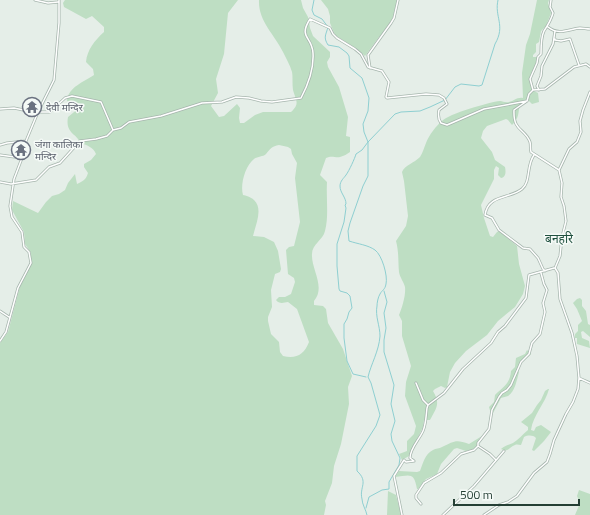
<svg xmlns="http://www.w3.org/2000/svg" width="590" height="515" font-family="'Titillium Web','Noto Sans Devanagari',sans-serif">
<rect width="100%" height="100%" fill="#e5eee8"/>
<!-- green -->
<path fill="#bedec3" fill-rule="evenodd" d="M65,0H238L228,13L224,54L216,79L218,93L211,106L219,117L224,116L237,104L240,108L239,118L240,123H244L255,115L263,112H291C301,103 295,99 293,90C292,84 293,77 292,72C290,65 286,58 283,52C274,34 258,21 259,0H301L303,8L308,17L310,28L313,36L330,52V57L327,62L328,67L339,87L348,117L346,136L350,137V152C347,154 344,156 340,157C335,158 332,155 326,158L320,175L327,182C326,198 329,216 325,231C323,240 312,244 312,254C311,269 326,287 314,301V305L323,306L326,309L328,323L343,349L352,376L348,387L349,404L341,444L334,466L332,483L325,501L326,505L324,515H0V343L8,332L20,286L31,263V253L25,244L24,232L12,210L13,201L38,213L46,202L52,196L59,194L65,190L68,183L75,174L77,184C83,181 86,180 88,173L84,167V164L91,160L96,154C93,147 87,145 80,143C77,133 65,134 68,117L79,108L67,101C68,87 84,82 94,75L93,69L86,62C87,50 95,40 104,32V27L92,16L86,19L64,7L63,3ZM279,145L288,147L291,149L292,154L297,163L295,178L300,222L294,246L289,247L286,250L288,274L294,278L295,282L291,294L285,297H279L276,300C279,304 283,303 288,302L297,309L309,342C304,355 296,359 283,356L280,352L279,342L271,334L268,321V317L272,307L271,290L275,274L280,272L281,269L278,251L274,242L264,237L253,236C257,220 267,200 243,195C240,185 245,166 254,159C258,156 263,157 266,154C270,149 272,146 279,145Z
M321,0H397L393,17L390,23L385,32L379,37L365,56L357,49L335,35L330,23V16L328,9Z
M537,0H549L548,3L551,13L546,26L541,31L539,42L536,44V52L533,55V57H537L536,63L530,79L534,91L538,93L539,102L532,104L528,100C513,106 524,114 512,125L508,120L506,119L487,126L483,131L481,138L492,152L495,160L505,167C506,172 506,177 501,178L498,175L499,168L496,166L494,170V179L481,205L484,218L490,236L493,237L497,232L499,231L517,246L519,264L525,286L523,294L515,307L498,321L487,335L466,351L455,363L450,372L447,387L445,388L441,386L435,389L433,391C441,404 436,408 430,420H424L423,427L409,456L402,460L399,454L407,451V441L414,434L416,426L405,396L406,382L411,366L402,336V321L399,315C402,308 406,295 405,287C404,282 400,278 399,272C398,262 399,252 396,241L406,226L408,216L404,181L402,172C405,165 414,163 420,157C423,152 424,148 426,143C429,135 436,126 442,121C448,114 490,102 500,101C503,101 505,103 509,102C514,101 517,97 523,98L522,73L526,45L530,34Z
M580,298L582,300V306L586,311L588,324L590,325V337L583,331L581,332L582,338L589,341L590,348L577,344V338H575C574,334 576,333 578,331V325L582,321L577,309L573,303L577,299Z
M527,350L531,354L520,364L517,370L519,372C517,379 515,392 508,396C506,397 503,397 501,398L493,413L491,414L489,407L494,402L495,395C503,387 510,384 511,371L515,367L516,358L525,354Z
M548,389H549C545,404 533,415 531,430L534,431L536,427L541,425L551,432L544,441L534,451L532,450L536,438C533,435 528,435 524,437L521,445C519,445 517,444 515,445C509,447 508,453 501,449C505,445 509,445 513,443C518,440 523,434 528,430V427L521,422L532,413L537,405L541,400L545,391Z
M482,436L479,439L477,446L473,449L466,451L457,448L454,449L441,464L437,474L426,479L418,489H417C414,471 409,476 395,477L399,471L417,472L420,471C423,463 425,454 433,450C436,448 439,449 442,447C454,441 456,439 469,444Z
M579,490L590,494V515H575L580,503L577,496Z
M388,491L396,495L401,515H387Z"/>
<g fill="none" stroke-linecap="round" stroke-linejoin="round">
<!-- stream -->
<path stroke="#8ecfd1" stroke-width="1" d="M314,0L312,10L314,15L322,19L328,27C326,35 323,37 328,45L339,47L347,53L349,56L350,68L362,78L369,98L368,111L363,124L364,132L368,142L362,150L356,154C355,158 349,171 346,175C344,178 340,181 340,186C340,193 346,197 346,204L345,205L346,208L344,222L337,244V266L339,289L340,291L347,293L350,296L352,308L349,312L347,319L344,324V338L347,361L353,374L366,377
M366,508L369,497L382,490L389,489V482L399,465L400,458L392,441L391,434L395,421L391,404L394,385L384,352V340L386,328L384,313L387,302L384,291
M367,515C366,510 362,504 362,499C359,487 369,482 357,471V456L376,426L380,415L371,383L368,377C371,364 379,351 380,336C380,326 375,316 377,306C377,303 378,297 380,294C382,290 385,290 386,284C388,276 382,255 375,250C368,245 358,244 349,241L348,231L350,223L363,186L368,176V142L395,114L401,112L420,111L430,107L445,100L455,87L461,84L479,86L482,85L495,44C506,25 494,17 498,0"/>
<defs>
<path id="street" d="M35,0L48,3L58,2
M551,0L550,7L553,13C551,20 548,25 544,31C541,37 541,48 541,54L538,57L537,63L530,79L533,90L529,94L527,101L514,110C513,132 525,128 530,142C531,145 530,149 531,152L559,170
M548,27C559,36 569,29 580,28C583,28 587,29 590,29
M555,39V40L561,41L570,39L579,65
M370,68L368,55L391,23L394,18L398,0
M533,90L545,89L574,67L586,64L590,67
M539,90L537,86L541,76L542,66L553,44L555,31
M0,109L14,108L33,112H50L65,98L72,96L101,102L113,130
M0,145L7,143L26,141
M0,155L22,158
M534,155C526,166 531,182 522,189C510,199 488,194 485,215L492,218L499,230L523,248L530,249L538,258L543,269L545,271
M0,182L11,184L36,180L49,167L60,163L80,141L96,139L107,136L113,130L121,128L129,122L161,116L202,103L222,102L236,97L249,98L261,101L272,102L301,98C308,85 314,69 313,53C312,36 298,38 310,19L330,28L333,34L337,38L355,49L361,54L368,67L382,71L389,82L386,97L387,98L426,94L439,95L444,98L447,104L439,110C438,115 438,119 441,123L447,125L484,109L527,101
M0,311L9,317
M0,341L6,332L18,288L31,263L29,252L24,247L22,232L12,217L10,206L14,179L22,158L26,141L38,112L54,80L59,23V0
M579,378L590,383
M428,405L444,393L463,369L491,343L498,332L505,326L526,298L529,275L554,268
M496,460L490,454L478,446V443L489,429L492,410L499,397L502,393L507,390L511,385L521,362L529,354L532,343L540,334L545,312L543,303L547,290L544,284L541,273
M421,504L416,498V495L424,483L441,473L461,454L474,450L478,446
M402,515L394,476L404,460L406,462L414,461L410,458C410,448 419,440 423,431C426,424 426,416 427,408L428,405L423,400L416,383
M443,515L474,486L504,451
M484,515L499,505L508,502L517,496L534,473L547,462L550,454L554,440L566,414L573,402L578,389L579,378L577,356L572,333L560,299L558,273L555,268L560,256L562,237L566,221L564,206L561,197L562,183L559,170L569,149L577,142L581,132L580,121L583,110L590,92"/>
</defs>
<!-- street casing -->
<use href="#street" stroke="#a7b6ae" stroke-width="3"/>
<!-- street -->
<use href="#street" stroke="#fff" stroke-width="1.5"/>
</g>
<!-- icons -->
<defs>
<symbol id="temple-ring" viewBox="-11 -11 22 22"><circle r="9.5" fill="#f5faf7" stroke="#6b7280" stroke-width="1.5"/><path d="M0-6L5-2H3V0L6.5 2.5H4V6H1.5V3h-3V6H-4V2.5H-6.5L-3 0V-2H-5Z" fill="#6b7280"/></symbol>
</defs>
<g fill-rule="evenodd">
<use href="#temple-ring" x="21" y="96" width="22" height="22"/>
<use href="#temple-ring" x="10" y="139" width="22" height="22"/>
</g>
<g text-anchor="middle" stroke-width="3" stroke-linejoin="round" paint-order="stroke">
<!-- worship labels -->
<g font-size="10" fill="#5b616d" stroke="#f5faf7" text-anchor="start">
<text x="46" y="111">देवी मन्दिर</text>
<text x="35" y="148">जंगा कालिका<tspan x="35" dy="12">मन्दिर</tspan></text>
</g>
<!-- quarter labels -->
<g font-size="12" fill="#20513f" stroke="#f5faf7">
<text x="559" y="243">बनहरि</text>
</g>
</g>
<!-- scale -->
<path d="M454 499v6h125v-6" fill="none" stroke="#243f34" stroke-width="2"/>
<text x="460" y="499" font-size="12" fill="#243f34" stroke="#f5faf7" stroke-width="3" paint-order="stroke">500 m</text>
</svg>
